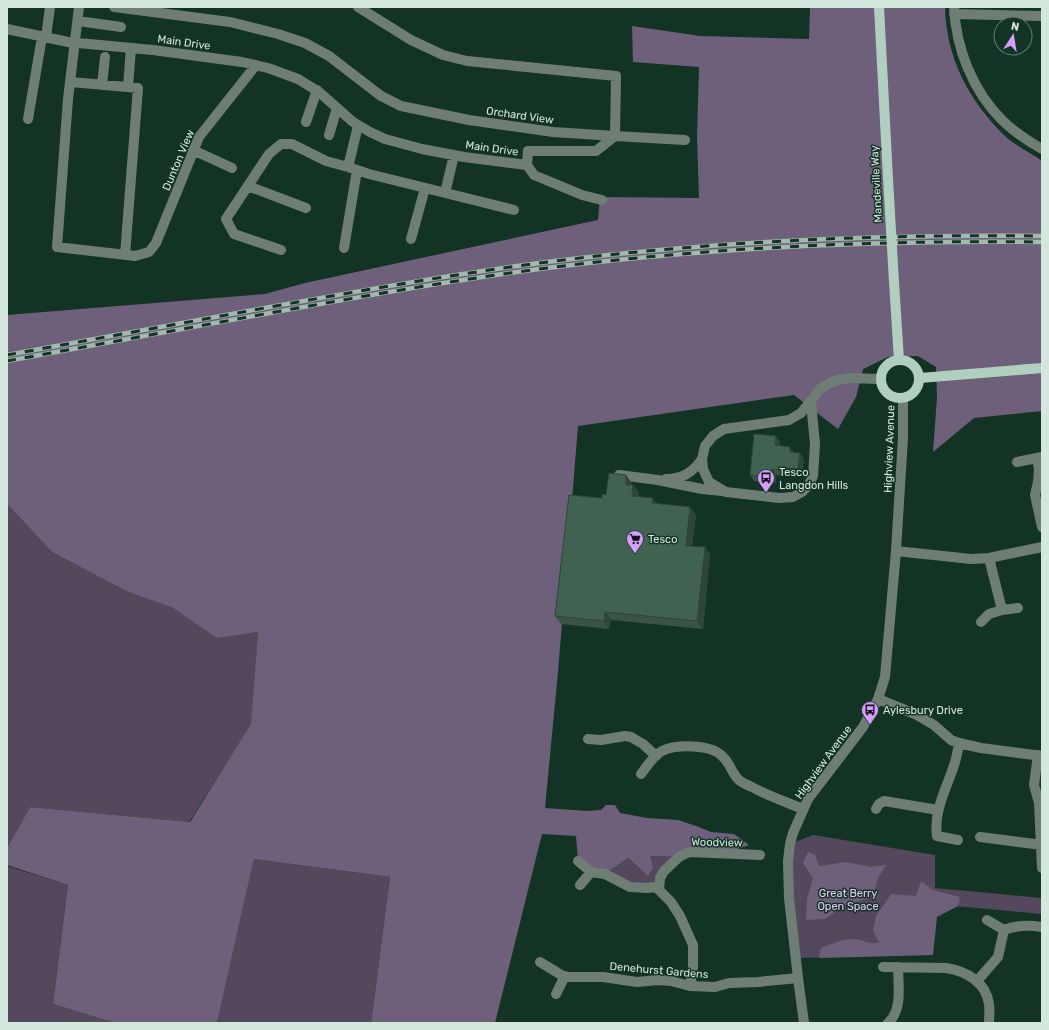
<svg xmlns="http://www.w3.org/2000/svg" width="1049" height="1030" font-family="Rubik,sans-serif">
<rect width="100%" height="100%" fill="#133425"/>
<!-- green -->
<path fill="#54485c" d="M7,504L52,552L126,591L173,608L217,637L258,632L252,724L189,822L30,807L7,848Z
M813,835L935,855V888L1042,898V914L932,904L927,955L796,958L790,844Z
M649,856L679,857L660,878L647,888L605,874L628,858L641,870Z
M254,859L390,877L371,1023H217Z
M7,866L68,885L53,1004L115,1023H7Z"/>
<!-- forest -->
<path fill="#6e5f7a" d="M810,7H945C946,58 969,101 1006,137C1016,146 1031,153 1042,161V411L974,418L933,452L937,398L936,367L918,356L888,357L863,369L856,397L838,429L794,395L578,426L558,672L545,808L587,811L601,810L606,805H615L620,813L647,818L678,820L699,827L711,832L734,834L749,845L726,853L679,857L650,856L653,867L648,876L628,858L605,874L578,861L576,836L542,834L495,1023H371L390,877L254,859L217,1023H115L53,1004L68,885L7,865V848L30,807L190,822L251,724L258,632L217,638L173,608L126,591L52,552L7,504V315L265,294L305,283L598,220L600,197L699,198L697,137L699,67L633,62L632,26L700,36L809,39Z
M808,852L815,855L819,866L846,862L871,867L886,865L878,878L874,892L867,899L845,905L825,919L806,920L807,899L813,878L803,863Z
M921,881L933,890L960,897L958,906L937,917L933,955L819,958L821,948C831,944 843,939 855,939C864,939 868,946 879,942L873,931L876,916L891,894L916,896Z"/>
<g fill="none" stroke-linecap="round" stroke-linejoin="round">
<!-- minor -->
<path stroke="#6f7e75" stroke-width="10" d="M79,7L68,99L57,247L135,256L149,252L156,243L199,137L256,65
M114,7L230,22L278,34L305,43L329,56L381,96L401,106L469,120L553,132L615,136L616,76L467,61L443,55L411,40L358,7
M954,7C956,49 973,91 1002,120C1014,132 1028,141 1042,149
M954,14L1042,16
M78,21L121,27
M7,29L68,42L153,50L242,62L268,68L298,79L319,92L353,122L370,132L385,139L422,149L464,157L527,165
M46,37L50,7
M71,82L138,88L125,255
M102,85L105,57
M128,87L131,48
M28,119L42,37
M306,122L317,90
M329,135L337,108
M193,150L232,168
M527,165L528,151H596L615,136L685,140
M527,165L534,175L582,195L602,200
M348,167L369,174L514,210
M248,186L306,208
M445,193L454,155
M411,239L425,188
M344,248L357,170
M281,250L234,234L226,219L269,154L281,144H292L326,161L348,167L358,126
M811,402L815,444L813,476L808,486L802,492L793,497L779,498L726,492L709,482L703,469L702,459L705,446L713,436L724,429L789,420L801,413L821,388L834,381L849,378L880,379
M1042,457L1037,458L1039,469L1038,482L1035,495L1042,527
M1017,462L1037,458
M619,475L658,480L702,489L722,491
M666,479C683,479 693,472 702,459
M896,551L971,559L989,558L1042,547
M1002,610L1018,608
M981,622L989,614L1002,610L989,558
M878,699L915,714L934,725L951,740L959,743L981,748L1042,756
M588,739L601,740L625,736L631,737L643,744L656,756
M1038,755L1034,785L1039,803L1042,868
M641,774C647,766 653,756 662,751C676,744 712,744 723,757C730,763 732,774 739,780C742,783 748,785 752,787C768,796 786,802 803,809
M876,809L879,804L884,801L938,810
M980,837L1042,845
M958,840L937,836C933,810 948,786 955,762C957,756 958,749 959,743
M578,861L591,872
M580,885L591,872L605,874L630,887L647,888L655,887L659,890
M987,920L1004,930
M540,962L563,976L568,977H603L637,982L658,980L671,981L690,986L715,987L729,983L758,982L798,978
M883,967L946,968C966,971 986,982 989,1004C990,1010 989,1017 989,1023
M977,981L998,957L1004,930C1016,925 1029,925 1042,927
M690,986L693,967V945L680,916L671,902L659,890L660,878L664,871L679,857L689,852L760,855
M556,994L565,976
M804,1023L798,978L789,898L788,861L790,844L793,833L808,799L863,727L878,699L885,677L896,551L903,438V399
M888,1023C903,1010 898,985 898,967"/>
<!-- major -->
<path stroke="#b0cfbe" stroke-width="10" d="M879,7L888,179
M894,282L899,360
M881 379a19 19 0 1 1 38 0a19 19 0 1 1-38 0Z
M920,378L1042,368"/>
<defs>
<path id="rail" d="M7,355C95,339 183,323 270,307C365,290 460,273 555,261C717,241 879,234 1042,236
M7,361C95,345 183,329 270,313C365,296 460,279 555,267C717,247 879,240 1042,242"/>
</defs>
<!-- rail casing -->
<use href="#rail" stroke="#a2b9ad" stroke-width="4.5"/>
<!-- rail -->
<use href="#rail" stroke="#133425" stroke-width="3" stroke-dasharray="9" stroke-linecap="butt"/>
<!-- major-bridge -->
<path stroke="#b0cfbe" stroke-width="10" d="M888,179L894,282"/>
</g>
<!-- wall -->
<path fill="#395446" d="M780,442V446L794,452L804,459L802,475L792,474L791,477L776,475V483L754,481L750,475Z
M632,483V485H633L639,493L638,496L657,504L696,515L692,546L705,547L710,555L703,629L611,620L609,629L561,624L555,616L602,498L606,495Z"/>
<!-- shaded-wall -->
<path fill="#2e4539" d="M776,436L780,442L779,451L775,445Z
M790,447L794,453L790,452Z
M800,453L804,459L802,475L798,469Z
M787,468L792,474L791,477L787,471Z
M772,469L776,475V483L771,478Z
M626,475L632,483L631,493L626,485Z
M633,485L639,493L637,503L632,496Z
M653,498L659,506L652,503Z
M690,507L696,515L691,553L686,546Z
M705,547L710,555L703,629L697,621Z
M605,612L611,620L609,629L604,621Z"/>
<!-- building -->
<path fill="#426251" stroke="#2e4539" d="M754,434L776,436L775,445L790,447V452L800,453L798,469L787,468V471L772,469L771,478L750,475Z
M609,473L626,475V485H633L632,496L653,498L652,503L690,507L686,546L705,547L697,621L605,612L604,621L555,616L569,495L602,498V494L606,495Z"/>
<!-- icons -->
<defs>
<symbol id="bus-pin" viewBox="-11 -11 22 30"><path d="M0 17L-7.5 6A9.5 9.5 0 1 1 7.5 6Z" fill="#d49cfb" stroke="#133425"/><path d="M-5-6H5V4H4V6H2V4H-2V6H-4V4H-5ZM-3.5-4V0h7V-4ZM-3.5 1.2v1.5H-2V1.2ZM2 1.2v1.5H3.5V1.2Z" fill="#111"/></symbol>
<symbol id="supermarket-pin" viewBox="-11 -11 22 30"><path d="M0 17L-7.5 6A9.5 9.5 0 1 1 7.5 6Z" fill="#d49cfb" stroke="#133425"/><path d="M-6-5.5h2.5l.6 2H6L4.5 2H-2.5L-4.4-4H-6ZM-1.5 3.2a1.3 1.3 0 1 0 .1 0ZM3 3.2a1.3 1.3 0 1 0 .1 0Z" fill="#111"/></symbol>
</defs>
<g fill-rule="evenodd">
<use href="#bus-pin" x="756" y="468" width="20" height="27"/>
<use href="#supermarket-pin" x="625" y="529" width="20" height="27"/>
<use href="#bus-pin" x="860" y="700" width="20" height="27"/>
</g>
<g text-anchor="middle" stroke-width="3" stroke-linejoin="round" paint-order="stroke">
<!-- street labels -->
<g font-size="11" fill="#d4e7dc" stroke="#133425">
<text transform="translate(184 42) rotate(8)" y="4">Main Drive</text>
<text transform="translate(520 115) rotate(8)" y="4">Orchard View</text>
<text transform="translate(492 148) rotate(8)" y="4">Main Drive</text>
<text transform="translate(178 160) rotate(-67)" y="4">Dunton View</text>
<text transform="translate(876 184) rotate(-93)" y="4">Mandeville Way</text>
<text transform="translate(889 449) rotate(-88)" y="4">Highview Avenue</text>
<text transform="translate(823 762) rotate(-54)" y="4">Highview Avenue</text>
<text transform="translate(717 842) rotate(1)" y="4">Woodview</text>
<text transform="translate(659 970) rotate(5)" y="4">Denehurst Gardens</text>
</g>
<!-- poi labels -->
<g font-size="11" fill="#d4e7dc" stroke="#133425" text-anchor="start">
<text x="779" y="476">Tesco<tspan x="779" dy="13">Langdon Hills</tspan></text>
<text x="648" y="543">Tesco</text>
<text x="883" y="714">Aylesbury Drive</text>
</g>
<!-- park labels -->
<g font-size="11" fill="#e6c8fc" stroke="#133425">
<text x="848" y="897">Great Berry<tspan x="848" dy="13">Open Space</tspan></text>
</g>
</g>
<!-- border -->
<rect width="1049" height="1030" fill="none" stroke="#d4e7dc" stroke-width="16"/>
<!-- north arrow -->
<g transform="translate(1013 36) rotate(12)"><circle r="19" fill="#133425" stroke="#607c6e"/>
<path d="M0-3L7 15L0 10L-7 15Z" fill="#d49cfb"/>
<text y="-6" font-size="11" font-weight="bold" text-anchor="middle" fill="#d4e7dc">N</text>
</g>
</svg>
